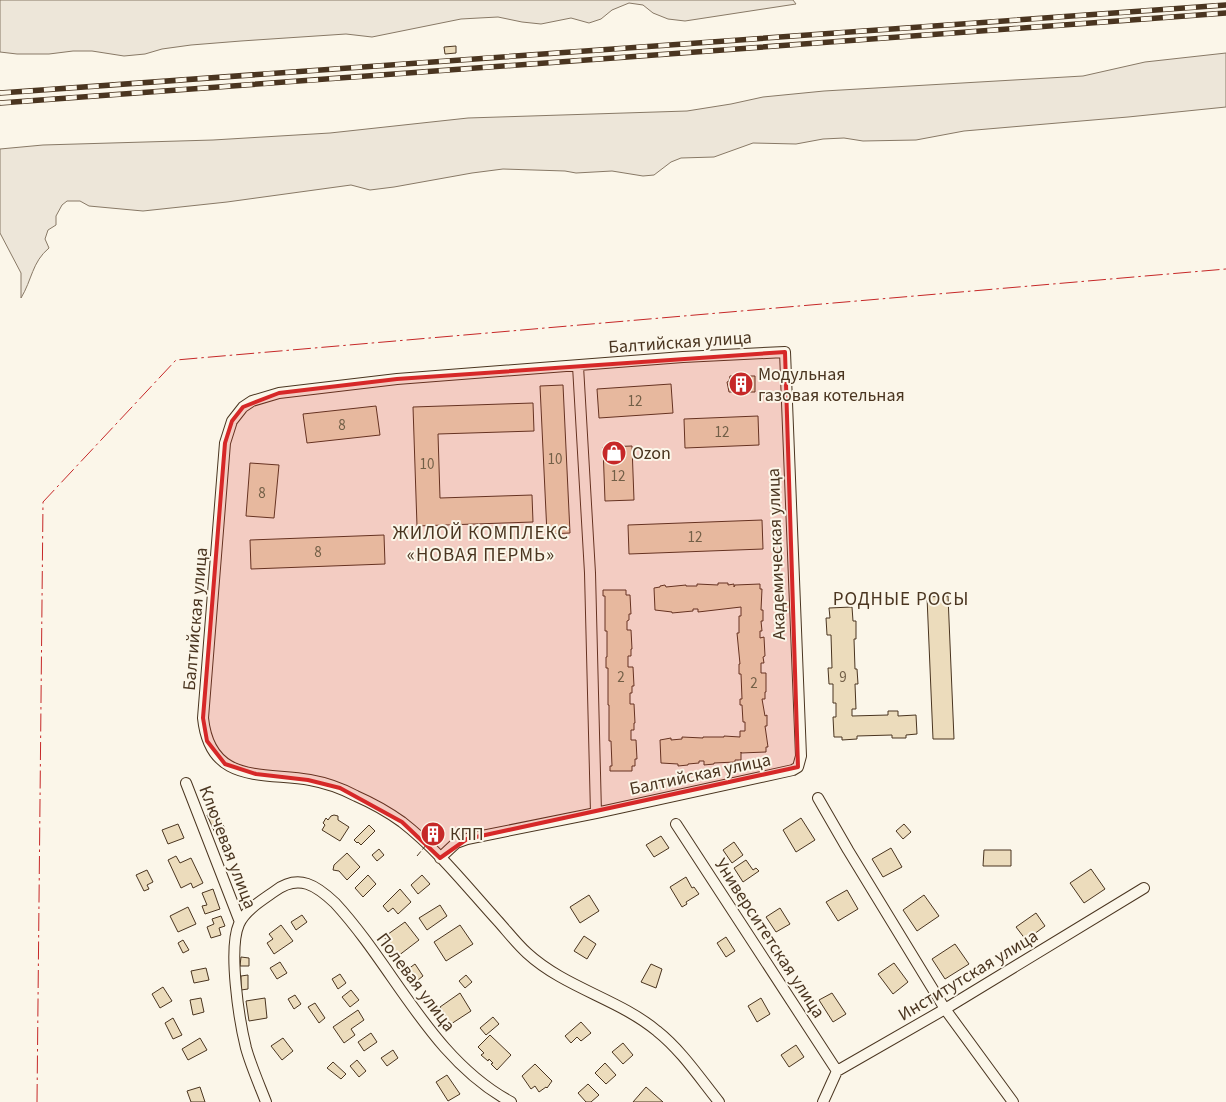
<svg xmlns="http://www.w3.org/2000/svg" width="1226" height="1102" font-family="'Source Sans 3',sans-serif">
<rect width="100%" height="100%" fill="#fbf6e9"/>
<!-- green -->
<path fill="#ede6d9" stroke="#887966" d="M0,0H793L796,4L685,21L668,19L653,13L643,5L629,3L612,10L601,19L589,23L571,18L541,24L522,22L498,17L479,18L461,19L372,37L346,34L241,41L191,45L162,49L145,54L124,56L92,51H73L49,54H17L0,52Z
M1226,53V107L1128,117L964,131L916,140L863,141L844,138L823,139L796,144L753,143L714,157L681,158L671,162L654,175L643,176L612,171L576,173L565,171L503,169L472,173L394,187L370,190L351,185L227,202L143,211L89,206L80,201H67L62,205L56,216V225L48,230L45,239L49,248C32,262 32,280 21,298V273L0,233V149L43,145L213,140L330,133L468,118L687,111L731,104L763,97L824,91L1083,76L1145,62Z"/>
<!-- building -->
<path fill="#ecdcbc" stroke="#4a3520" d="M456,46V53L445,54L444,47Z
M730,376H755V392H729L727,382L729,381Z
M671,384L673,413L599,418L597,389Z
M563,385L570,533L547,534L540,386Z
M533,403L534,431L438,434L440,498L532,495L533,522L417,526L413,407Z
M376,406L380,435L307,443L303,414Z
M758,416L759,445L685,448L684,419Z
M632,446L634,500L605,501L603,447Z
M250,463L279,465L274,518L246,516Z
M762,520L763,549L629,554L628,525Z
M384,535L385,564L251,569L250,540Z
M718,583H728V585L734,584V587L735,585L760,584V589H762L761,610H763V621H761L762,631H760V638L764,637L765,656L763,657L764,663H761V673H766V692H765V699H762L765,716L767,715V726H765L768,747H766V752L741,753V752V760H735V762L714,763V764L704,765V761H699V763L688,764V765L678,766V764L661,763L660,740L671,738V740L682,739V737L703,738V737H724V736L740,737V731H745V722H743L742,705H740V699H742L741,674H739V664H740L737,633H739V616H741V607L698,612V609H693V611L672,613V612L655,610L654,588L660,587V586L665,585L666,587L686,585V586H697V584L718,585Z
M603,590H626V595H630L631,614H629V620L627,621V630H631L632,649H631V656H628V667H633L634,686H632V693H630V704H634L635,723H634V730H631V740H636L637,759H635V766H632V771H610V766H612L611,741H609V705H608V668H606V657H607V631H605V596H603Z
M948,596L954,739H933L927,597Z
M852,607L853,621H856V639H854L855,669H857L858,684H855L856,709H852V716L888,715V711H898V716L916,715L917,734L906,735V738H892V735L857,736V739L842,740V737H834L833,717H836V703H833V684H829L828,668H832L831,635H827L826,618H830L829,608Z
M213,812L217,821L221,820L226,831L216,835L207,815Z
M334,815L338,816V820L349,827L340,841L322,830L325,825L323,823L326,818L328,820L331,816Z
M801,818L815,840L796,852L783,830Z
M178,824L184,838L168,844L162,830Z
M904,824L911,832L903,839L896,831Z
M369,825L375,831L361,845L358,842L357,843L354,840Z
M661,836L669,848L654,857L646,845Z
M734,842L743,855L732,863L723,850Z
M891,848L902,867L883,877L872,859Z
M379,849L384,855L377,861L372,855Z
M984,850H1011V866H983Z
M347,853L360,867L347,880L339,871L333,870L334,865Z
M176,856L180,863L191,858L203,883L193,888L191,883L181,888L168,860Z
M746,860L753,870L756,868L759,871L743,882L734,868Z
M1091,869L1105,889L1084,903L1070,883Z
M147,870L153,882L147,885L149,889L144,891L136,875Z
M368,875L376,884L363,897L355,888Z
M422,875L430,884L418,894L411,885Z
M686,877L692,888L694,887L699,894L686,902L687,904L682,907L670,887Z
M213,889L220,909L205,914L202,906L207,905L202,893Z
M400,889L411,902L398,914L393,908L388,912L383,906Z
M847,890L858,909L838,921L826,902Z
M589,895L599,911L580,923L570,907Z
M924,895L939,916L917,931L903,910Z
M440,905L447,916L427,930L419,918Z
M188,907L196,924L178,932L170,916Z
M780,908L790,924L776,932L766,917Z
M1036,913L1045,926L1026,940L1016,927Z
M302,915L307,922L296,930L291,922Z
M221,916L225,926L219,928L221,935L211,938L207,927L214,924L212,919Z
M405,922L419,940L398,956L384,937Z
M281,925L293,941L274,954L267,943L273,939L269,934Z
M460,925L473,944L446,961L434,942Z
M584,936L596,944L587,959L574,951Z
M726,937L735,951L726,957L717,943Z
M183,940L189,950L183,953L178,943Z
M955,944L969,964L945,979L932,959Z
M241,957L249,958V966H240Z
M280,962L287,973L277,979L270,968Z
M894,963L908,982L893,994L878,974Z
M415,964L423,976L413,984L404,972Z
M651,964L662,969L656,988L641,982Z
M206,968L209,980L194,983L191,971Z
M340,974L346,983L338,989L332,979Z
M248,975V989L241,990V976Z
M466,975L472,982L465,988L459,981Z
M163,987L172,1001L160,1008L152,994Z
M351,990L359,1000L350,1007L342,997Z
M460,993L471,1011L451,1024L440,1007Z
M832,993L846,1014L833,1022L819,1000Z
M295,995L301,1004L294,1009L288,999Z
M201,998L204,1012L193,1015L190,1000Z
M265,998L267,1018L249,1021L246,1001Z
M761,998L770,1014L757,1022L748,1006Z
M315,1003L325,1018L319,1023L308,1007Z
M358,1010L364,1020L351,1029L355,1035L344,1043L333,1027Z
M493,1017L499,1024L486,1035L480,1028Z
M173,1018L182,1035L173,1039L165,1023Z
M581,1022L591,1033L581,1041L577,1037L571,1043L565,1036Z
M371,1033L377,1042L364,1051L358,1042Z
M490,1035L511,1055L497,1070L491,1064L493,1063L489,1059L488,1061L481,1055L484,1053L478,1047Z
M200,1038L207,1050L188,1060L182,1049Z
M283,1038L293,1051L282,1060L271,1046Z
M623,1043L633,1055L623,1064L612,1052Z
M796,1045L804,1057L789,1067L781,1055Z
M393,1050L398,1058L387,1066L381,1058Z
M357,1060L366,1071L359,1077L350,1066Z
M333,1062L346,1074L341,1079L327,1068Z
M605,1063L616,1075L606,1084L595,1073Z
M535,1064L552,1081L547,1088L546,1087L539,1092L535,1086L531,1089L522,1076Z
M447,1075L460,1094L448,1101L436,1082Z
M588,1084L599,1095L591,1102H586L578,1093Z
M200,1087L205,1102H191L187,1091Z
M646,1087L663,1102H633Z"/>
<g fill="none" stroke-linecap="round" stroke-linejoin="round">
<defs>
<path id="minor" d="M578,366L590,573L596,813
M186,783L240,922
M818,798L848,850L945,1009L1013,1102
M676,824L837,1071
M440,858L456,843L467,839L596,813L793,770L798,767L801,756L785,352L683,357L397,379L279,393L252,401L243,407L232,421L225,443L203,718C210,784 261,772 310,780C327,783 341,788 356,796C372,803 388,812 402,822C438,850 467,887 497,920C507,931 516,943 527,953C565,988 619,999 657,1031C681,1050 699,1077 719,1102
M266,1102C259,1084 251,1066 246,1048C239,1020 228,949 239,924C245,910 264,899 275,891C299,873 317,886 335,903C395,968 431,1059 511,1102
M823,1102L837,1071L945,1009L1144,888"/>
</defs>
<!-- minor casing -->
<use href="#minor" stroke="#4a3520" stroke-width="12"/>
<!-- minor -->
<use href="#minor" stroke="#fbf6e9" stroke-width="10"/>
<defs>
<path id="rail" d="M0,93L1226,5
M0,103L1226,13"/>
</defs>
<!-- rail casing -->
<use href="#rail" stroke="#4a3520" stroke-width="5.5"/>
<!-- rail -->
<use href="#rail" stroke="#fbf6e9" stroke-width="4" stroke-dasharray="11" stroke-linecap="butt"/>
<!-- fence -->
<path stroke="#4a3520" stroke-width="1" stroke-dasharray="6 2.5" stroke-linecap="butt" d="M417,856L432,838"/>
<!-- power -->
<path stroke="#c62828" stroke-width="1" stroke-dasharray="18 4 2.5 4" stroke-linecap="butt" d="M37,1102L43,502L176,360L1226,269"/>
</g>
<!-- marked area -->
<path fill="#d62828" fill-opacity="0.2" stroke="#d62828" stroke-width="4" stroke-linejoin="round" d="M785,352L798,767L467,839L440,858L402,822L340,788L308,780L256,774L225,764L207,741L203,718L225,443L232,421L243,407L279,393L397,379Z"/>
<!-- icons -->
<defs>
<symbol id="building-disc" viewBox="-11 -11 22 22"><circle r="9.5" fill="#c62828" stroke="#fbf6e9"/><path d="M-4-6H4V6H1V3H-1V6H-4ZM-2.5-4.3h1.7v1.8h-1.7ZM.8-4.3h1.7v1.8H.8ZM-2.5-1h1.7V.8h-1.7ZM.8-1h1.7V.8H.8Z" fill="#fff"/></symbol>
<symbol id="shop-disc" viewBox="-11 -11 22 22"><circle r="9.5" fill="#c62828" stroke="#fbf6e9"/><path d="M-5-2.5h2.3a2.7 3.5 0 0 1 5.4 0H5L5.5 6h-11ZM-1.5-2.5h3a1.5 2.3 0 0 0-3 0Z" fill="#fff"/></symbol>
</defs>
<g fill-rule="evenodd">
<use href="#building-disc" x="727" y="370" width="28" height="28"/>
<use href="#shop-disc" x="600" y="439" width="28" height="28"/>
<use href="#building-disc" x="419" y="820" width="28" height="28"/>
</g>
<g text-anchor="middle" stroke-width="4" stroke-linejoin="round" paint-order="stroke">
<!-- number labels -->
<g font-size="15" fill="#725f47">
<text x="635" y="406">12</text>
<text x="342" y="430">8</text>
<text x="722" y="437">12</text>
<text x="555" y="464">10</text>
<text x="427" y="469">10</text>
<text x="618" y="481">12</text>
<text x="262" y="498">8</text>
<text x="695" y="542">12</text>
<text x="318" y="557">8</text>
<text x="621" y="682">2</text>
<text x="843" y="682">9</text>
<text x="754" y="688">2</text>
</g>
<!-- street labels -->
<g font-size="18" fill="#4a3520" stroke="#fbf6e9">
<text transform="translate(680 342) rotate(-4)" y="6">Балтийская улица</text>
<text transform="translate(776 554) rotate(-92)" y="6">Академическая улица</text>
<text transform="translate(195 619) rotate(-85)" y="6">Балтийская улица</text>
<text transform="translate(700 774) rotate(-12)" y="6">Балтийская улица</text>
<text transform="translate(228 847) rotate(69)" y="6">Ключевая улица</text>
<text transform="translate(770 938) rotate(57)" y="6">Университетская улица</text>
<text transform="translate(968 975) rotate(-31)" y="6">Институтская улица</text>
<text transform="translate(416 982) rotate(53)" y="6">Полевая улица</text>
</g>
<!-- poi labels -->
<g font-size="18" fill="#4a3520" stroke="#fbf6e9" text-anchor="start">
<text x="758" y="380">Модульная<tspan x="758" dy="21">газовая котельная</tspan></text>
<text x="632" y="459">Ozon</text>
<text x="450" y="840">КПП</text>
</g>
<!-- neighbourhood labels -->
<g font-size="19" letter-spacing="1" fill="#4a3520" stroke="#fbf6e9">
<text x="481" y="539">ЖИЛОЙ КОМПЛЕКС<tspan x="481" dy="22">«НОВАЯ ПЕРМЬ»</tspan></text>
<text x="901" y="605">РОДНЫЕ РОСЫ</text>
</g>
</g>
</svg>
